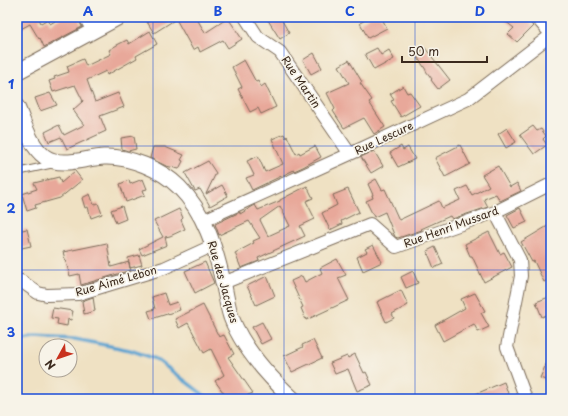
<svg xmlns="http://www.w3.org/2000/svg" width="568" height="416" font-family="'Playpen Sans',sans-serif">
<rect width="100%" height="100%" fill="#f7f3e8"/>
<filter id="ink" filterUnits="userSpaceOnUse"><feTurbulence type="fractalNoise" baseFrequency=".025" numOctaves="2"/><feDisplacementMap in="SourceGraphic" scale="8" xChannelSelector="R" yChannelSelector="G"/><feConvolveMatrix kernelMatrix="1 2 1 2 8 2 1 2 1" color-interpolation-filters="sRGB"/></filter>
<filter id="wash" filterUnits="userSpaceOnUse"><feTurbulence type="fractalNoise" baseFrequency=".012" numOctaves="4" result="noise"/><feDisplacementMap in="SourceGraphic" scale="16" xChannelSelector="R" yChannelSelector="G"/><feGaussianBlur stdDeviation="0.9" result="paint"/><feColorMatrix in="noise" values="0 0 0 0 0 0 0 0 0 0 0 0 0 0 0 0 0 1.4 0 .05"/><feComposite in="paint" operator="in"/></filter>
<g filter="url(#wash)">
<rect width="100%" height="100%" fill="#efe1c3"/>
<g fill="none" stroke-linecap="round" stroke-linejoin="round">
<!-- stream -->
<path stroke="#5aa2d0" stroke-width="3.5" d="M17,340L35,337L75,339L130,350L156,359L209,399"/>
</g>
<g id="blocks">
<!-- building -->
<path fill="#e8a89a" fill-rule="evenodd" d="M17,17H43L39,19L41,23L48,19L50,24L62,17H78L82,27L44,47L40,38L39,39L30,24L17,31Z
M144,17H196L205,33L228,18L242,39L228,48L223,40L200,52L198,47L193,50L176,19L154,33Z
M266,17H280L289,33L280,39Z
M370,17H381L387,28L368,38L360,23Z
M500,17H524L533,26L517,42L508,34L514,28Z
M150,31L157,44L136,56L137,58L107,75L106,71L87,80L95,102L118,93L124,107L100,116L106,131L67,149L61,137L49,142L45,132L59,125L64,135L84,125L73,110L83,101L75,85L53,92L49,81L55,79L54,77L69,72L67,66L83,59L86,66L111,54L109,50L117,45L127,40L129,44Z
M377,48L381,55L389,50L394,59L374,70L365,54Z
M425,48L450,80L438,89L431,80L432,79L426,71V70L416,55Z
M314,53L322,68L311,74L303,60Z
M244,60L256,82L258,81L261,87L265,84L276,107L261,114L258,108L250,112L238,89L242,87L232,67Z
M349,60L362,82L360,83L372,100L369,102L385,127L374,134L364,118L344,128L333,111L335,109L327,93L349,83L339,66Z
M403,86L407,93L410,92L420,106L401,117L391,101L394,100L390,94Z
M50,93L57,105L40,111L35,98Z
M533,126L537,131L541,129L546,136L543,139L547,145L534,154L520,135Z
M507,128L516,142L506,148L498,134Z
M284,134L286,138L287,136L296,154L299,152L300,154L315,146L321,157L303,167L294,171V170L252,190L246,178L254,175L247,161L258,156L265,172L283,164L272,139Z
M134,136L136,149L128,151L122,149L121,138Z
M460,145L470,164L445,177L435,158Z
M401,146L403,150L408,147L415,159L398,167L390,153Z
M153,147H165L184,155L181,160L183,161L179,169L166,166L150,158Z
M374,151L383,166L371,173L361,157Z
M208,161L216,173L206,194L222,185L228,196L210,206L200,189L195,191L185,173Z
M498,166L510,187L517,183L521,191L500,201L496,194L484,199L488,207L452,219L450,216L421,229L422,230L398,238L395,237L385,212L374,217L366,201L373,198L372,195H373L368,184L376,179L382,190L385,189L399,220L439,201L442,208L460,200L456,191L467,186L472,195L489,186L482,175Z
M75,171L82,180L60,198L35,205L36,208L27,211L22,194L37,189L34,183L59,177L61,183Z
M143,179L147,189L143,190L145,195L126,202L120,184L129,180L130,184Z
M307,186L313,198L306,201L315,219L300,226L305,236L258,258L259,261L241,268L235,253L254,243L253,241L260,238L249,221L219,235L215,224L240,212V214L255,205L258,210L280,201V200ZM280,206L290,226L268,236L260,220Z
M348,189L359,212L341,221L342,224L330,230L322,213L337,205L333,195Z
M90,194L94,205L98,203L102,214L91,218L88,207L85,208L82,198Z
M122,206L126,219L116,223L111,210Z
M520,208L527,222L514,228L507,215Z
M179,209L183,218L181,220L185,229L170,236L165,237L167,245L142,255L139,249L163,237L154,221Z
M551,224V278L544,282L534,261L532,262L521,242Z
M27,229L31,246L17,249V231Z
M489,232L500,254L504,252L512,267L484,282L472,256H470L465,244Z
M107,243L111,267L129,262L130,268L128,258L139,255L142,265L130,268L131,270L81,285L79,274L70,276L63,252Z
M373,245L382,262L363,271L357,257L367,252L365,249Z
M435,247L443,264L434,268L427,251Z
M337,259L346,275L338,278L349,300L306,320L301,308L303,307L291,281L302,276L305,282L322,273L320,268Z
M205,262L214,283L195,293L185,271Z
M413,271L418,283L406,288L401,277Z
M267,276L275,296L256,305L247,286Z
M401,290L408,305L392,314L394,318L386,322L377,302Z
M164,293L168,305L177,302L180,310L151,319L148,311L155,309L152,297Z
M475,293L485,311L481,313L489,327L478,332L474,324L443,341L435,325L465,308L461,299Z
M93,297L95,311L84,314L82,301Z
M549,297L551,302V313L542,317L536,302Z
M203,305L219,337L224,335L234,354L228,357L253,393L238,399H228L215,381L224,375L211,349L204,353L188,323L179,328L175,319Z
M53,308L73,311L71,320L68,319L67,326L57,324L58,319L51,318Z
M262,322L271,339L261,344L252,327Z
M313,340L322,358L292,372L284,356L303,347L302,345Z
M551,353V382L540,378Z
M355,354L364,373L366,372L372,385L357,391L348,369L335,374L330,363L347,356L348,358Z
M504,382L510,399H464Z"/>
</g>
</g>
<g filter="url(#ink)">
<use href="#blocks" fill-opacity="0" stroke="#7a6a58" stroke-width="1"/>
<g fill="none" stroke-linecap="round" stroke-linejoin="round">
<defs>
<path id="service" d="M17,172L54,164"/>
<path id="minor" d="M85,17L93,31
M245,17L258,37L280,52L350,154
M536,17L551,34
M495,212L520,260L521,276L507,347L526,399
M204,220L350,154L468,99L551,35
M17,280L21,281L38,293L47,295L78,294L164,268L214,245
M223,283L370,224L396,247L495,212L551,184"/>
<path id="tertiary" d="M17,72L119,17
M17,107C24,123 30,146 45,157C61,168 86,158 104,157C129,156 161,169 179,187C205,213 215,247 223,282C226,294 227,305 231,317C243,349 268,376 293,399"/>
</defs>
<!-- service casing -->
<use href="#service" stroke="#7a6a58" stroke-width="8"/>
<!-- minor casing -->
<use href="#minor" stroke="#7a6a58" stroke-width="14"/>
<!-- tertiary casing -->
<use href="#tertiary" stroke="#7a6a58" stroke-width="17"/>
<!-- service -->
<use href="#service" stroke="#fff" stroke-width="6"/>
<!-- minor -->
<use href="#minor" stroke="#fff" stroke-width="12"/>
<!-- tertiary -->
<use href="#tertiary" stroke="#fff" stroke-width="15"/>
</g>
</g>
<!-- grid -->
<path fill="none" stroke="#1d4ed8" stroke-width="1" stroke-opacity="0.55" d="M153,17V399M284,17V399M415,17V399M17,146H551M17,270H551"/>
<g text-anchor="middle" stroke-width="3.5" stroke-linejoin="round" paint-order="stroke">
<!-- street labels -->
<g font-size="11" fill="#3b2a1e" stroke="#f7f3e8">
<text transform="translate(301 82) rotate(56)" y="4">Rue Martin</text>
<text transform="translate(384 138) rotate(-25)" y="4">Rue Lescure</text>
<text transform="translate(451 227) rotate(-20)" y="4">Rue Henri Mussard</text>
<text transform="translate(116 281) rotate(-16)" y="4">Rue Aimé Lebon</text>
<text transform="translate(223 282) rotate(74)" y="4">Rue des Jacques</text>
</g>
</g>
<!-- margin -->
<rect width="568" height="416" fill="none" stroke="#f7f3e8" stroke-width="44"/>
<!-- north arrow -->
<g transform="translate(58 358) rotate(230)"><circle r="19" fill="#f7f3e8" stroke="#aca397"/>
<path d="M0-3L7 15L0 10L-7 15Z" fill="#c8321e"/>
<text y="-6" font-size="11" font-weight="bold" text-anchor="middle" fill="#3b2a1e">N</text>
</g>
<!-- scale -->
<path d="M402 56v6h85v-6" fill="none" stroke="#3b2a1e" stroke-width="2"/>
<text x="408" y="56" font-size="12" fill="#3b2a1e" stroke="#f7f3e8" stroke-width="3" paint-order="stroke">50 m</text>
<rect x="22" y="22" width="524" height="372" fill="none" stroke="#1d4ed8" stroke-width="1.5"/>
<g font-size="13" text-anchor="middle" font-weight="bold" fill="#1d4ed8">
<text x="88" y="16">A</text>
<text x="218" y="16">B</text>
<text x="350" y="16">C</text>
<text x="480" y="16">D</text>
<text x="11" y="89">1</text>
<text x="11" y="213">2</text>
<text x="11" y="337">3</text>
</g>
</svg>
